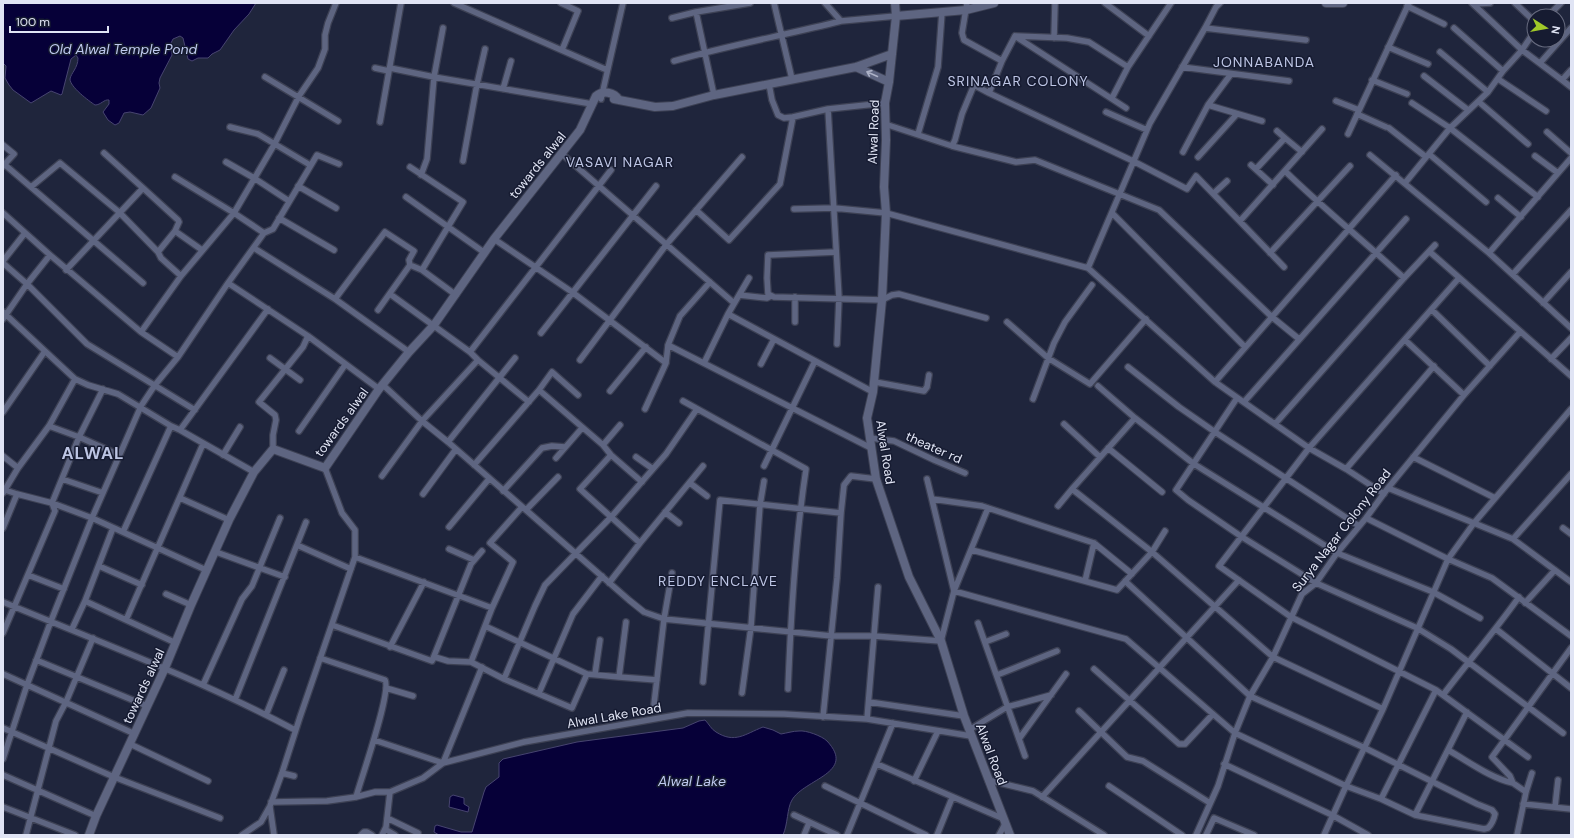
<svg xmlns="http://www.w3.org/2000/svg" width="1574" height="838" font-family="'DM Sans',sans-serif">
<rect width="100%" height="100%" fill="#1f253c"/>
<!-- water -->
<path fill="#060038" stroke="#474470" d="M3,3H256L249,14L234,30L220,50L212,54L208,58H198L192,61L188,59L183,38L180,36L173,39L171,43L172,55L160,78L159,83L160,88L151,108L143,115L130,112L124,113L119,123L115,125L108,120L103,112L109,104V100C104,99 101,105 95,105C89,101 70,87 70,79C71,73 78,68 78,58L76,55L71,59L62,94L61,95L51,91L31,103L13,90L9,85L5,78L6,66L3,63Z
M705,720C709,724 711,729 716,732C735,744 745,734 763,727L773,730L781,734C787,733 793,731 799,731C806,730 822,736 827,741C857,773 804,779 792,800C787,808 788,824 783,835H439L434,832L435,826L437,825L461,832H472L484,792L486,787L499,777V763L503,759L577,742L683,728L699,721Z
M453,795L464,798V804L469,807L468,812L449,807L450,797Z"/>
<g fill="none" stroke-linecap="round" stroke-linejoin="round">
<defs>
<path id="street" d="M454,3L607,70
M561,3L578,11L562,50
M774,3L792,79
M967,3L962,33L964,40L1002,61
M1105,3L1149,36
M1472,3L1522,50L1562,80L1571,70
M1515,3L1534,21
M1474,4L1490,3
M1407,6L1444,24
M696,12L714,95
M1548,16L1561,3
M672,18L696,12L750,3
M841,21L896,16
M1205,28L1306,40
M1454,28L1503,71
M1015,36L1126,108
M1054,38L1055,3
M1388,47L1428,64
M1440,52L1488,92
M674,61C729,45 786,35 841,21L825,3
M1540,63L1571,28
M1182,67L1289,81
M375,68L389,71
M390,68L434,77L592,104
M1424,76L1468,110
M265,77L338,121
M1498,79L1546,111
M1372,80L1407,94
M1562,80L1571,87
M769,84L772,100L778,115L784,118L793,117
M503,89L511,61
M989,93L1133,161L1187,189L1196,176L1284,267
M1112,98L1128,67L1171,3
M601,99L623,3
M1336,101L1359,110
M1479,102L1528,144
M1412,103L1450,128L1538,197
M1208,105L1262,121
M828,109L839,298L837,344
M1106,112L1147,130
M1357,114L1386,127
M380,122L401,3
M885,124L952,146L1016,162L1035,160L1159,210L1272,317L1299,339
M230,127L258,134L310,165
M1389,128L1426,157
M1277,131L1285,138
M1547,132L1571,153
M918,134L938,67L942,12
M1348,134L1409,3
M3,145L14,154L3,166
M952,146L955,140L962,114L974,85L989,93L1002,61L1015,36L1067,38L1089,42L1128,67
M1183,152L1208,105L1231,74
M104,153L143,188
M562,154L734,303
M1429,154L1486,202
M1370,155L1489,253L1571,328
M1535,156L1558,173
M1198,157L1237,114
M463,161L477,84L485,49
M226,162L254,178L289,201
M4,164L143,283
M1251,165L1273,185
M410,167L463,202L422,270
M1256,169L1285,138L1302,152
M421,175L427,159L434,77L443,28
M1405,183L1450,128L1488,92L1503,71L1522,50L1534,32
M298,186L336,208
M31,187L60,163L119,212L158,252L175,231L202,250
M1214,193L1227,181
M406,197L485,253
M1498,198L1521,217
M794,209L834,208L886,213L1088,268L1215,382L1309,448L1346,469L1384,494
M696,210L729,240L780,184L793,117L828,109L885,103
M3,213L50,255L141,332L178,357
M1112,213L1245,347
M279,218L334,250
M1240,221L1322,129
M264,233L234,213L274,145L299,96L318,68L325,49V35L328,23L336,3
M494,239L572,292L666,363
M254,248L335,299L409,352
M158,252L161,258L181,276
M836,252L768,255L767,278L768,294L774,297L882,300L892,295L899,294L986,318
M1430,252L1571,376
M1270,253L1350,166
M1489,253L1571,158
M3,261L25,233
M3,263L27,284L87,344L195,410
M1088,268L1150,123L1205,28L1216,7L1220,3
M66,270L143,188L178,220L179,222L175,231
M1513,274L1571,210
M1404,278L1435,245
M1459,278L1309,448L1219,566L1291,617L1436,690L1528,757
M228,283L308,336L379,389
M390,294L470,352L478,360L529,402
M739,295L767,298L771,296
M795,297V322
M335,299L385,232L414,251L409,260L410,265L422,270L456,295
M1543,303L1571,272
M378,310L410,265
M1432,310L1490,366
M3,312L75,379L88,385L118,394L171,426
M728,314L873,392
M3,319L27,284L50,255
M1007,322L1048,358L1090,384L1146,319
M141,332L181,276L234,213L175,177
M541,333L656,186
M1405,340L1464,395
M668,345L871,448
M470,352L611,170
M270,358L300,380
M1551,359L1571,338
M580,360L666,245L742,157
M704,363L728,314L749,278
M761,364L774,339
M1128,367L1179,407L1215,432L1359,526
M875,382L924,391L927,387L929,375
M1215,382L1396,175
M383,385L422,421L448,442L629,600L644,612L664,619L832,636H874L941,641L954,591L988,508
M1098,386L1135,418L1072,489L1152,552L1273,657L1383,709
M539,390L603,445L611,455L642,482
M610,391L646,347
M1237,398L1176,490L1188,500L1242,537L1316,583L1417,628L1451,649L1563,733
M1033,399L1054,343L1065,322L1092,285
M683,401L806,469C795,542 791,616 788,689
M1244,402L1406,219
M645,409L666,363L668,345L680,316L710,282
M3,412L45,351
M1135,418L1194,464L1337,553L1433,592L1480,618
M1064,424L1100,457
M1275,424L1404,278C1365,242 1324,209 1285,171
M49,426L79,437L119,455
M180,430L254,472
M299,431L345,365
M870,438L894,441L934,460L965,473
M448,442L515,358
M603,445L620,425
M1108,448L1162,492
M273,449V435L276,420L275,415L259,402L303,347L308,336
M223,455L240,427
M611,455L580,489L640,543
M3,456L18,468
M636,457L653,469
M1413,457L1495,498
M556,458L582,428
M474,465L539,390L552,372L578,395
M764,466L815,361
M1346,469L1434,366
M382,476L422,421L478,360
M62,479L103,493
M927,479L954,591
M690,483L707,496
M1388,488L1513,539L1571,582
M503,491L542,448L552,446L565,447
M3,493L18,468L49,426L75,379
M17,494L52,503L92,518L206,570
M423,494L456,449
M180,498L229,520
M932,499L982,506L1094,543L1132,574
M1058,506L1072,489
M526,510L558,477
M665,512L679,523
M1366,518L1448,559L1492,578L1571,636
M449,527L489,479
M3,528L17,494L5,490
M1563,528L1571,534
M123,532L171,426L180,430L268,309
M1513,539L1571,474
M297,545L351,569
M449,549L474,560
M972,550L1117,590L1152,552L1165,531
M216,552L285,577
M355,557L492,608
M99,566L142,585
M28,575L64,589
M1085,581L1094,543
M1125,581L1250,696L1365,748L1477,804L1492,810L1495,814C1494,819 1492,824 1488,828L1484,829L1415,815L1381,799L1436,690
M609,583L640,543L703,466
M954,591L1126,639L1235,733L1346,786L1381,799
M166,594L191,605
M85,601L176,643
M3,602C102,643 201,680 295,730
M1525,603L1555,570
M126,620L203,444
M626,622L619,677L657,680
M978,623L1025,756
M332,625L432,661L471,564L482,551
M485,626L587,674
M72,629L85,601L113,528
M1496,629L1571,688
M3,633L55,511L52,503L79,437L103,389
M985,642L1006,634
M390,647L424,582
M435,657L448,661L471,662L504,679
M320,658L385,680C392,691 361,779 356,797
M36,660L147,706
M471,662L492,608L513,562L490,543L522,507
M1094,669L1179,744H1185L1213,714
M3,674L135,734
M595,674L600,640
M997,675L1057,651
M619,677L587,674L572,708L504,679L535,606L545,585L612,516L666,454L697,409
M703,682L720,500L841,513
M203,685L242,599L252,586L280,518
M386,688L413,696
M539,693L573,614L602,576
M742,693L751,627L760,505L764,481
M1443,695C1468,662 1495,631 1519,597
M235,700L306,522
M869,702L964,716
M654,704L664,619L672,573
M1079,711L1127,757L1143,761L1210,803
M266,715L284,670
M823,717L837,578L841,513L844,485L851,476L876,479
M867,719L878,587
M3,728L114,777L220,818
M969,730L1007,707L1051,695
M1019,739L1066,674
M374,740L443,763
M130,744L208,781
M1448,750C1468,761 1490,778 1513,783
M3,759L27,685L51,621L92,518L141,406L155,385L178,357L228,283L264,233L273,229L317,155L339,164
M443,763L482,667
M877,764L1004,819
M1224,764L1332,815L1368,835
M282,773L294,776
M3,775L96,816
M988,780L1033,791L1104,835
M914,781L938,731
M825,786L926,835
M1109,786L1182,835
M1526,792L1532,773
M1042,797L1239,580
M271,802L327,801L356,797L375,792H390L423,778L443,763L524,742L688,713L784,714L867,719L971,736
M1523,804L1571,809
M3,807L75,835
M270,807L274,835
M1555,807L1558,780
M794,815L837,835
M1415,815L1467,712
M387,818L418,833
M385,829L395,835
M26,835L56,721L66,702L93,638
M242,835L261,822L270,806L282,773L300,717L355,557V530L342,513L325,468
M361,835L364,832H367L372,835
M382,835L386,827L390,792
M804,835L809,823
M847,835L893,723
M937,835L952,798
M999,835L1005,824
M1196,835L1218,786L1235,733L1250,696L1273,657L1302,594L1316,583L1337,553L1366,518L1388,488L1464,395L1520,332
M1206,835L1214,818L1254,835
M1324,835L1346,786L1383,709L1448,559L1474,523L1571,409
M1517,835L1526,792L1513,783L1510,776L1492,757L1571,648"/>
<path id="secondary" d="M895,3L896,16L889,82L885,103L886,140L884,187L886,213L882,300L873,392L867,418L876,479L909,577L941,641L964,716L1010,835
M1326,3H1343
M896,16L966,10L994,3
M856,67L889,82
M614,99L655,107L673,106L714,95L856,67L892,54
M89,835L96,816L165,668L191,605L229,520L254,472L273,449L325,468L379,389L409,352L434,325L494,239L580,130L596,96C603,90 614,92 619,100"/>
</defs>
<!-- street casing -->
<use href="#street" stroke="#3d4154" stroke-width="8"/>
<!-- secondary casing -->
<use href="#secondary" stroke="#3d4154" stroke-width="10"/>
<!-- street -->
<use href="#street" stroke="#5e6581" stroke-width="5.5"/>
<!-- secondary -->
<use href="#secondary" stroke="#5e6581" stroke-width="8"/>
</g>
<!-- one-way arrows -->
<defs><path id="oneway-shaft" d="M-6 0H5M1.5-3L5.5 0L1.5 3" fill="none" stroke-width="1.6" stroke-linecap="round" stroke-linejoin="round"/></defs>
<use stroke="#acb1c6" href="#oneway-shaft" transform="translate(872 74) rotate(-156)"/>
<g text-anchor="middle" stroke-width="3" stroke-linejoin="round" paint-order="stroke">
<!-- street labels -->
<g font-size="13" fill="#e0e4f4" stroke="#161b31">
<text transform="translate(873 132) rotate(-88)" y="5">Alwal Road</text>
<text transform="translate(537 165) rotate(-51)" y="5">towards alwal</text>
<text transform="translate(341 422) rotate(-54)" y="5">towards alwal</text>
<text transform="translate(934 447) rotate(24)" y="5">theater rd</text>
<text transform="translate(886 452) rotate(81)" y="5">Alwal Road</text>
<text transform="translate(1341 530) rotate(-52)" y="5">Surya Nagar Colony Road</text>
<text transform="translate(143 686) rotate(-65)" y="5">towards alwal</text>
<text transform="translate(614 715) rotate(-10)" y="5">Alwal Lake Road</text>
<text transform="translate(992 754) rotate(69)" y="5">Alwal Road</text>
</g>
<!-- water labels -->
<g font-size="14" font-style="italic" fill="#bfc9ef" stroke="#161b31">
<text x="123" y="54">Old Alwal Temple Pond</text>
<text x="692" y="786">Alwal Lake</text>
</g>
<!-- neighbourhood labels -->
<g font-size="14" letter-spacing="1" fill="#bdc5e4" stroke="#161b31">
<text x="1264" y="67">JONNABANDA</text>
<text x="1018" y="86">SRINAGAR COLONY</text>
<text x="620" y="167">VASAVI NAGAR</text>
<text x="718" y="586">REDDY ENCLAVE</text>
</g>
<!-- district labels -->
<g font-size="17" font-weight="bold" letter-spacing="1" fill="#bdc5e4" stroke="#161b31">
<text x="93" y="459">ALWAL</text>
</g>
</g>
<!-- border -->
<rect width="1574" height="838" fill="none" stroke="#e0e4f4" stroke-width="8"/>
<!-- north arrow -->
<g transform="translate(1546 28) rotate(101)"><circle r="19" fill="#161b31" stroke="#676b7f"/>
<path d="M0-3L7 15L0 10L-7 15Z" fill="#a1c929"/>
<text y="-6" font-size="11" font-weight="bold" text-anchor="middle" fill="#e0e4f4">N</text>
</g>
<!-- scale -->
<path d="M10 26v6h98v-6" fill="none" stroke="#e0e4f4" stroke-width="2"/>
<text x="16" y="26" font-size="12" fill="#e0e4f4" stroke="#161b31" stroke-width="3" paint-order="stroke">100 m</text>
</svg>
